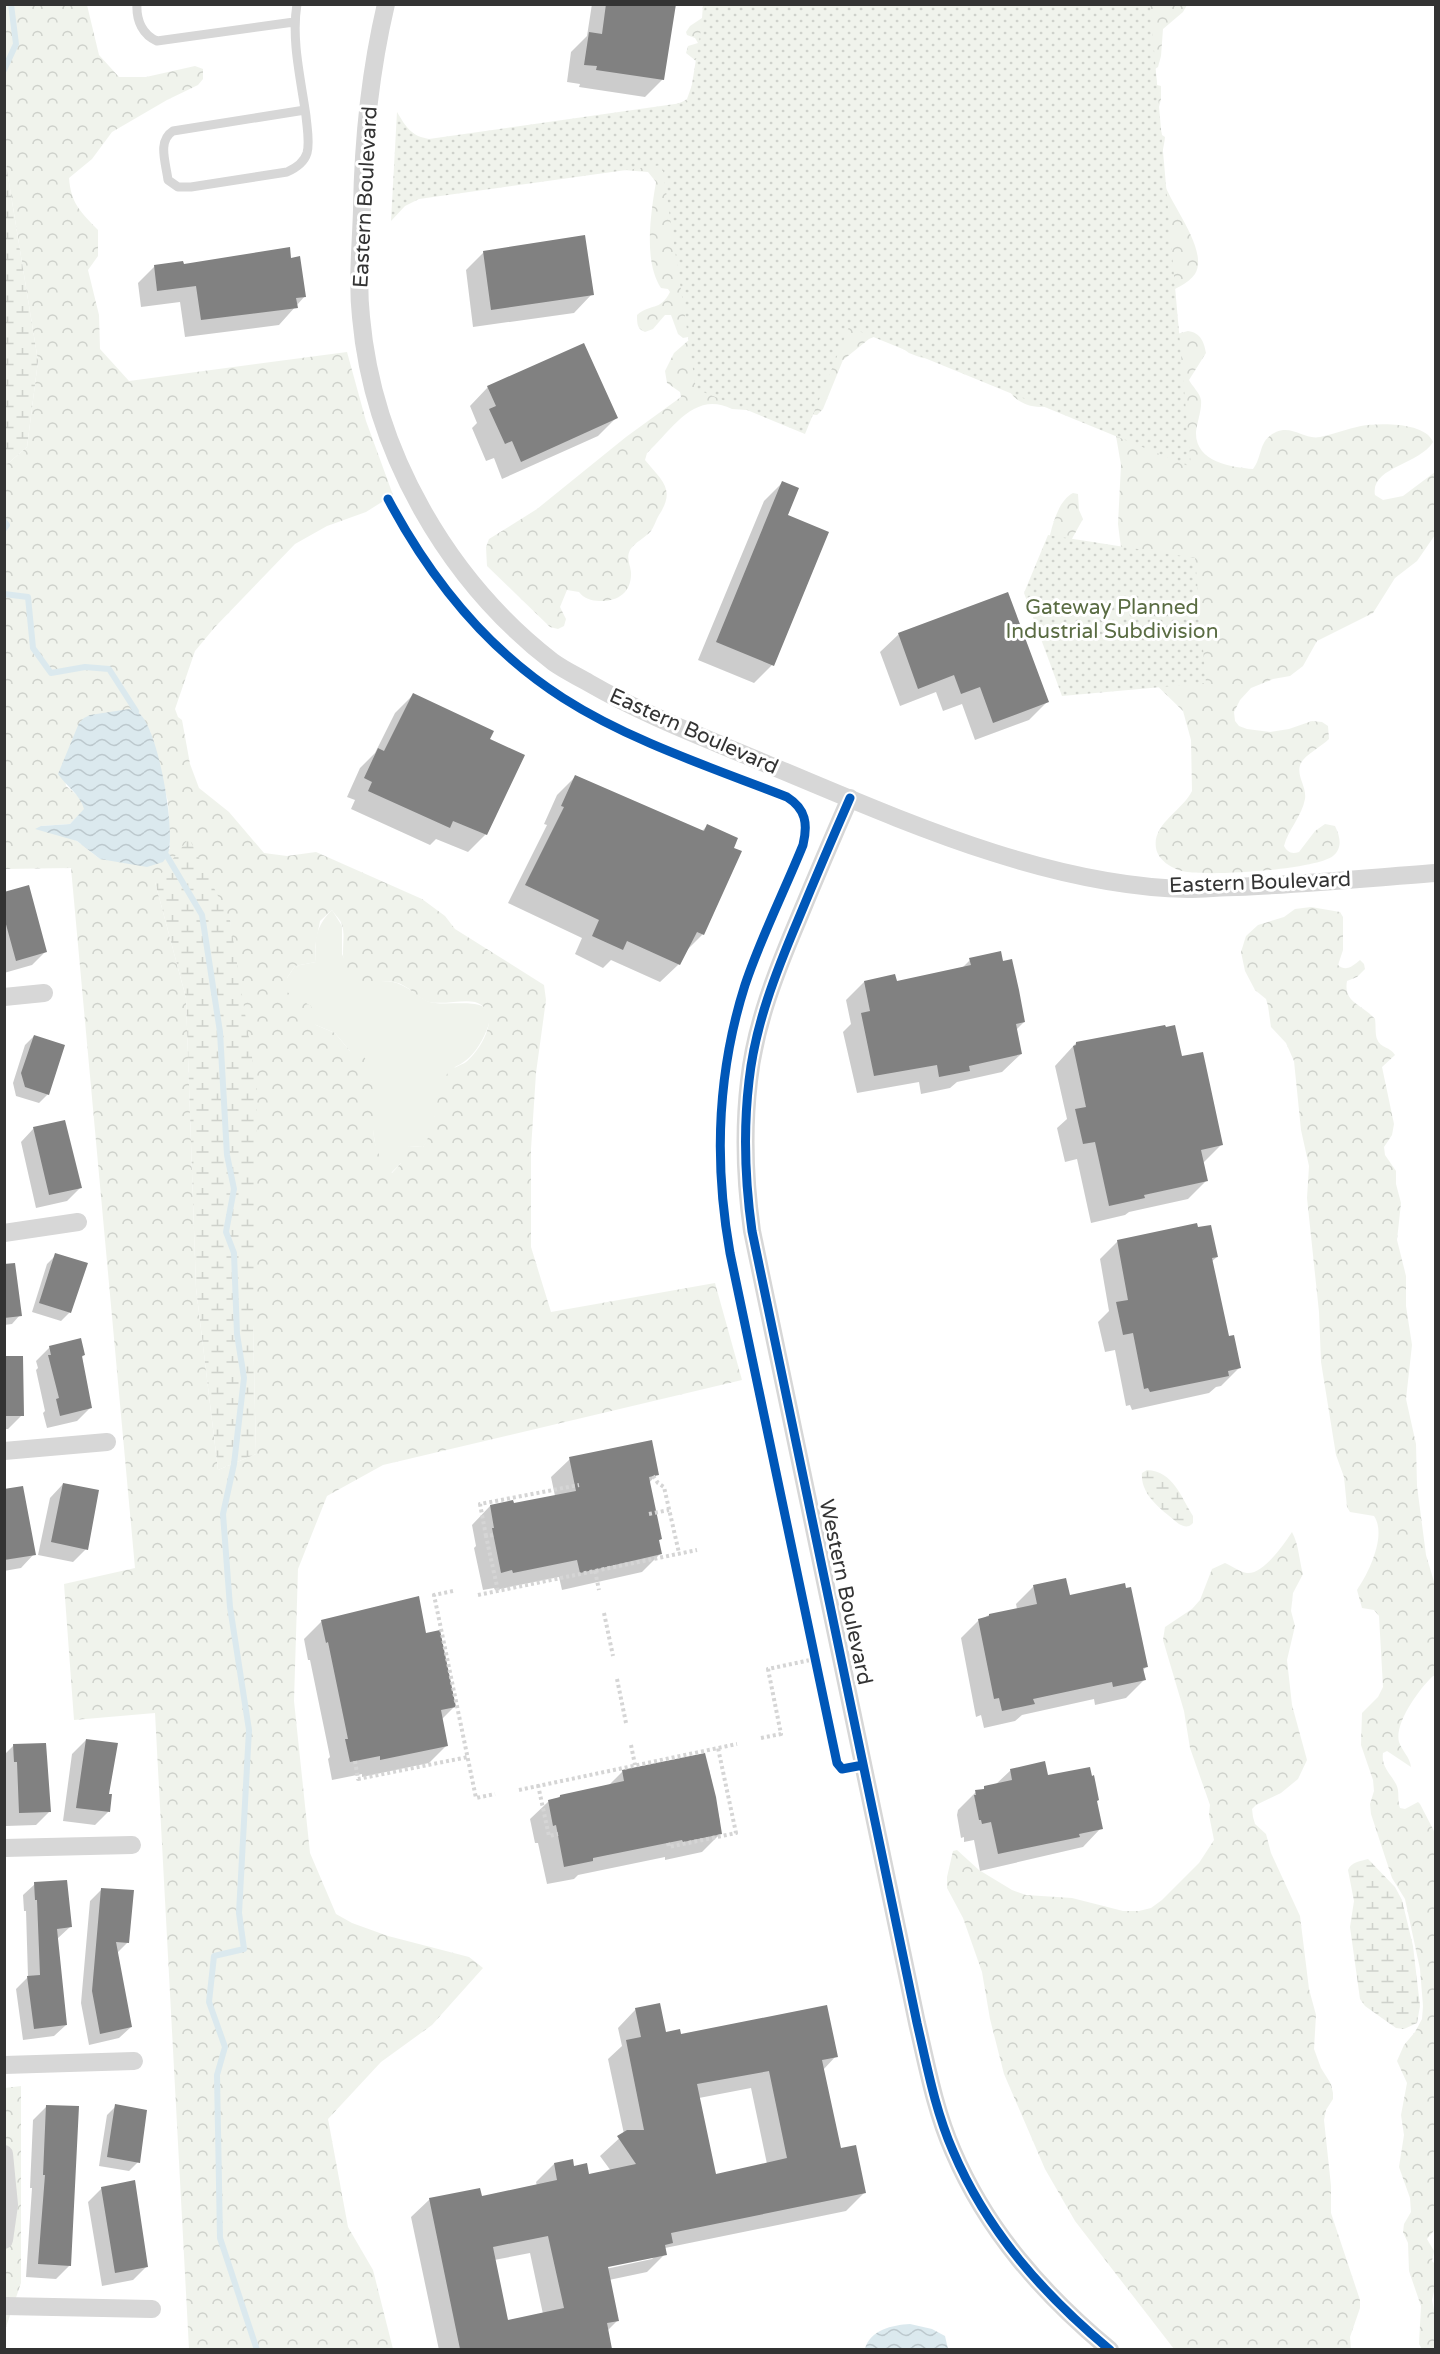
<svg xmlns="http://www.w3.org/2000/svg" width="1440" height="2354" font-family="'Varela Round',sans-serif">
<defs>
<pattern id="forest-crowns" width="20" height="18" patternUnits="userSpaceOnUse" patternTransform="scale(1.5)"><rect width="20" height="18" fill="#f0f3ec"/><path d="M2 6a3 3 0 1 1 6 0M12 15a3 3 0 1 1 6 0" fill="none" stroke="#ced1cb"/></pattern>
<pattern id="wetland-marsh" width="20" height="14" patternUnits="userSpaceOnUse" patternTransform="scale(1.5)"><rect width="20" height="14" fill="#f0f3ec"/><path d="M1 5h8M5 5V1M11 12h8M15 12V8" fill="none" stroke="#ced1cb"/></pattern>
<pattern id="park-dots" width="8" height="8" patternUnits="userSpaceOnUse" patternTransform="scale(1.5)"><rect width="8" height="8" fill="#f0f3ec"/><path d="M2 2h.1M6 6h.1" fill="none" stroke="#ced1cb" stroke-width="1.8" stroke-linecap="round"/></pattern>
<pattern id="water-waves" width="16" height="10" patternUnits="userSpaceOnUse" patternTransform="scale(1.5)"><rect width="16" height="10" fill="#dbe9ee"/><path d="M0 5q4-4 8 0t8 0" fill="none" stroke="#bcc8cd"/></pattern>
</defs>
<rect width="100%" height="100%" fill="#fff"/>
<!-- grass -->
<path fill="#f0f3ec" d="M332,910L342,926V954L350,973C360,976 371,980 381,981C387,982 394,981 399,984C410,988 417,996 427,1001C446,1010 507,988 485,1034C478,1049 470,1060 455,1067L435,1115L431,1136L423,1147L409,1146L401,1163L391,1173L377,1157L372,1123V1082L350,1051L335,1033L316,1025L287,992V978L295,966L316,962C314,939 316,926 332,910Z"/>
<!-- forest -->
<path fill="url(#forest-crowns)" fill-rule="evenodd" d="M4,5H87L99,55L119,77H146L195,66L203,69V79L198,85L167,100L112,132L92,159L69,178C71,204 81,212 98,230V256L88,270L99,315L100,349L129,381L347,352L366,421L393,495L366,512L327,526L295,544L215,627L195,651L175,709L178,717L182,720L190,764L199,788L229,812L264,853L287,856L316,852L422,899L445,916L455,929L544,985L546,1000L536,1073L531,1149V1247L551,1312L715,1283L742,1380L383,1465L327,1496L298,1569L294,1701L310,1853L336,1914L352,1923L388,1936L469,1957L483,1968L432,2025L381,2062L328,2119L348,2227L373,2270L393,2349H189L155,1713L74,1720L64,1584L135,1568L71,868L5,869V466L27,447L38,361L5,158ZM150,731L168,802L170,849L100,859L77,841L41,826L70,824L85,809L78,796L66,786L63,763L67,758ZM155,882L230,920L253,1324L256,1454L218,1470L196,1288L186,998ZM332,910C335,915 341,920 342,925C347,941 337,958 350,974C361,986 380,980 394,982C409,985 418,999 429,1002C444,1005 463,999 475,1002C504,1011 481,1050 466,1062C460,1066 452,1067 447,1074C433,1097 438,1125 423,1147L409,1146L401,1150V1163L392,1173C364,1144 377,1117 372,1082C370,1073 366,1063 364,1054L350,1051L335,1033L316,1025L311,1006L287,992V978L295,966L316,962L315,947L320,921Z
M703,5H933L1049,406C1032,410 1012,402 1007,385L946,359L922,358L909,353L890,339L876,336L869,339L843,360L823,409L817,415L732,409C694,390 672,430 647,453L645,460C662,481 676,489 659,515C656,520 654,527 651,531C645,538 635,542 630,550C626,558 630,564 631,572C632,592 618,602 599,601C592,601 583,598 579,592L567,590L560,607L566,619L564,626L558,629L550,627L487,566L486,547L489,539L537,509L626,437L681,397L680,392L667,383L665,371L674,353L690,339L688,337L683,338L678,334L671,315H665L653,329L645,332C637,329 637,324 637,315C650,303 660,312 670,292L668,289L661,288C643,261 651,212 656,182L648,172L623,170L626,114C645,106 671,110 687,99L697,71L696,61L686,53L688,46L698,43L695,38L687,35L686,32L690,26L702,18Z
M1013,5H1187L1183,12L1163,29L1161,56L1158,67L1155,69L1157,85L1161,86V99L1157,115L1162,135L1165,137C1164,148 1159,163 1161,174C1166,200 1210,249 1195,274C1188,284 1174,289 1164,295L1159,339L1188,331C1201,333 1204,342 1206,353L1189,380C1192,386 1200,393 1201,400C1202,410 1197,422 1196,432C1195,462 1231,467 1253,469C1263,456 1258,440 1276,432C1293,425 1304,440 1320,437C1334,434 1347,429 1361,426C1379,423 1425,422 1433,442C1419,465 1370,467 1375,495L1383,500L1403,496L1435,472V535L1417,561L1395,578L1373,613L1317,641L1303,666L1290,676L1273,679L1251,688L1240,700L1234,712L1235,721L1239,726L1247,729L1270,732L1289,729L1312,721L1322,722L1328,726L1329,739C1322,746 1305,755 1301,763C1295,775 1307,786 1305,799C1302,816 1288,830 1284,846C1288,853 1292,854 1299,852L1315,831L1325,824L1335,826C1340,836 1343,848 1333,856C1315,870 1205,877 1182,871C1171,868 1158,860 1156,848C1152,824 1183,810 1192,791L1191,740L1183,711L1140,669L1120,540L1118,524L1121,465L1111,407Z
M1073,493L1078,494L1079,510L1083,519L1069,544L1045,560C1049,540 1054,503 1073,493Z
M1311,907L1340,912L1343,917V950L1338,965C1346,972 1353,966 1360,960L1364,964L1365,969L1357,977L1347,981C1343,1003 1362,1004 1375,1019C1376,1025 1375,1034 1377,1039C1380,1048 1391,1047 1395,1055L1382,1067L1394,1124L1392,1135L1384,1147L1385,1155L1396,1171V1184L1401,1203L1397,1240L1406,1276V1306L1412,1345L1406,1399L1416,1444L1417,1486L1426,1555L1435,1585L1436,1676H1433C1420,1688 1394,1723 1399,1742C1402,1751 1410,1757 1411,1767L1387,1751L1383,1753C1381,1767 1390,1773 1396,1784C1400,1791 1397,1800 1400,1808L1405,1809L1418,1802L1420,1804L1435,1833L1436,2228L1427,2239L1434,2251L1432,2261L1435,2264V2287L1432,2300L1435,2315V2349H1422L1419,2344L1421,2306L1409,2271L1408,2243L1403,2232L1404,2224L1411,2212L1410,2198L1399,2167L1404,2135L1401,2115L1407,2083L1397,2061L1404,2045L1415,2032L1422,2019L1423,2006L1420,1969L1405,1899L1392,1878L1371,1814L1370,1804L1374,1791L1373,1780L1361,1745L1362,1713L1378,1697L1383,1687L1379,1616L1374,1610L1362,1608L1357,1590C1369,1573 1387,1535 1374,1516L1350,1512L1347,1507L1344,1477L1336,1455L1321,1362L1319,1312L1307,1198L1309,1166L1301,1130L1294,1061L1286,1043L1271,1027L1268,1006L1266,999L1255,990L1245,971L1241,952L1246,936L1258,925L1284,917L1295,909Z
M1292,1532C1299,1545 1299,1560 1303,1574L1293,1593L1291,1611L1295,1626L1287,1660L1292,1705L1307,1760L1298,1779L1281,1793L1256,1805L1252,1809L1253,1817L1255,1824L1266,1834L1271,1853L1300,1916L1309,1989L1316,2015L1314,2049L1321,2068L1331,2084L1333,2093V2099L1326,2110L1324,2120L1331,2186V2213L1360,2300V2308L1350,2337L1351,2349H1174L1075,2221L1045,2169L1004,2074L990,2019L982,1972L963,1918L947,1888V1877L953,1851L957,1850L979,1870L1012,1890L1026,1895L1072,1898L1123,1911H1139L1151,1908L1162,1900L1199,1863L1214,1840L1209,1815L1210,1805L1190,1748L1184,1711L1163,1640L1165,1627L1192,1609L1200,1600L1212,1569L1225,1563C1232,1566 1240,1572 1247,1573C1263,1575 1284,1544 1292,1532Z
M21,2086V2283L5,2330V2088Z"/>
<!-- wetland -->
<path fill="url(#wetland-marsh)" d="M5,158L38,361L27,447L5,466Z
M189,838L230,920L257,1088L253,1324L256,1454L218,1470L196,1288L186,998L155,882Z
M1147,1470C1173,1471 1181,1497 1193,1516V1523C1188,1528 1185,1527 1179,1524C1164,1511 1140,1496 1142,1473Z
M1368,1859L1395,1887L1402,1900L1413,1946L1420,2006L1417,2023L1404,2029L1396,2028L1365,2006L1360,1999L1350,1927L1354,1901L1348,1870C1351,1862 1361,1861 1368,1859Z"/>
<!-- park -->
<path fill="url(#park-dots)" d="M705,5H1150L1191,467L849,327L805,434L696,389L662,165L419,199L405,206L391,221L397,112C406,127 411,136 429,139L689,102Z
M1048,535L1195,558L1206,683L1062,696L1024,593Z"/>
<!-- water -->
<path fill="url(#water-waves)" d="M129,709C134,710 137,711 141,715C159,735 174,824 169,850C168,855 166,858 163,862L147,867L100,859L77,841L35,829L41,826L70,824L84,809C80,794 66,786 58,774L79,723L84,718L90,715Z
M910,2324L932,2329L945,2336L948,2349H865C870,2330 892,2325 910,2324Z"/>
<!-- shadow -->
<path fill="#0003" fill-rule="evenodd" d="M592,4H674L663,79L645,97L579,87L580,84L567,82L571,52L587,36Z
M484,252L592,294L574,313L473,327L466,270Z
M290,260L305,296L279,325L185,337L180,302L141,307L138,283L155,266Z
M488,387L616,418L598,436L502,479L494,458L486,461L472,428L477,423L470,406Z
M782,483L786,516L772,665L754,683L698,660L764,501Z
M899,634L1047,702L1029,720L975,740L962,704L943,711L936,692L900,706L880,652Z
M413,695L486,834L468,852L436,839L430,845L351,809L355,800L347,797L360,768L375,753L395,713Z
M576,776L701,832L707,826L703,934L685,952L679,964L660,982L611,960L603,968L575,954L582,938L508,903L547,825L544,824L557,795Z
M4,893L45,952L32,965L4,973Z
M970,960L1024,1022L1016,1030L1021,1054L1002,1072L957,1082L950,1088L921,1094L919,1082L857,1093L843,1032L851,1024L846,1000L864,982L896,983L961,969Z
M34,1036L48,1094L39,1103L16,1096L13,1083L25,1045Z
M1076,1043L1221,1145L1203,1163L1206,1181L1188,1199L1129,1212L1125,1215L1091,1223L1077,1159L1065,1162L1057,1128L1067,1119L1055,1066Z
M34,1128L80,1188L67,1201L36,1208L21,1142Z
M1118,1241L1217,1257L1211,1262L1228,1338L1239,1368L1221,1386L1216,1387L1209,1393L1132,1410L1130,1405L1126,1406L1115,1350L1105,1352L1098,1322L1109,1311L1100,1259Z
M56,1255L70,1312L61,1321L32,1312L47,1264Z
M4,1286L20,1315L12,1324L4,1325Z
M50,1347L84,1355L81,1358L91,1407L77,1421L47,1428L43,1413L45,1411L36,1370L38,1368L36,1361Z
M4,1357L22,1415L8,1429H4Z
M570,1459L657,1474L649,1483L661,1539L658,1541L660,1554L642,1572L562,1590L559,1577L495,1590L494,1588L483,1590L474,1548L476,1546L472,1525L490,1506L513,1505L555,1496L551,1477Z
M63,1484L86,1549L73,1562L38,1555L50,1498Z
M4,1491L34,1554L21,1568L4,1571Z
M1034,1586L1069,1596L1147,1666L1142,1671L1144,1680L1126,1698L1095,1705L1094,1699L1022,1715L1015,1721L984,1728L981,1715L976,1717L961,1638L979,1620L989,1615L1017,1609L1016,1604Z
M322,1621L425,1634L454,1707L442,1719L447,1745L429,1763L362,1777V1774L332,1780L328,1759L330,1757L310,1660H308L304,1639Z
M86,1740L108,1795L109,1811L95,1825L63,1821L72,1754Z
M14,1745L50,1811L36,1825L6,1826L4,1755Z
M709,1769L720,1822V1834L702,1852L665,1860V1857L578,1875L574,1879L547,1884L538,1843H535L530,1819L549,1801L557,1799L560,1796L608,1786L623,1771Z
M1011,1770L1047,1777L1095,1802L1101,1828L1083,1847L980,1871L974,1840L964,1842V1837L961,1838L957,1815L958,1810L976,1792L995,1785Z
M35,1884L70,1927L57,1939L66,2025L54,2036L23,2040L16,1989L28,1977L26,1911H24L23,1895Z
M102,1889L128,1942L116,1954L131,2027L119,2038L89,2045L81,2003L90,1901Z
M636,2009L665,2034L836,2056L823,2070L840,2150L865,2192L846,2211L665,2248V2254L647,2272L609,2280L618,2320L607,2331L611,2350H439L411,2217L430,2199L481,2198L537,2186L536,2182L554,2164L573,2167L588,2175L611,2171L600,2156L624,2134L608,2059L622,2046L618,2028ZM751,2088L767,2164L714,2175L699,2098ZM530,2253L543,2314L507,2322L494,2260ZM656,2255L652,2259L601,2270L600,2267Z
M47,2106L70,2265L56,2279L26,2277L32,2188H30L33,2120Z
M116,2106L138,2162L129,2171L99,2166L107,2115Z
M102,2188L147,2266L133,2280L102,2286L88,2202Z"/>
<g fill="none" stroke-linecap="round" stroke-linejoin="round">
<!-- stream -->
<path stroke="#dbe9ee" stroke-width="6" d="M4,70L16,44L11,4
M4,521L7,525L4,529
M4,594L28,597L33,648L51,673L85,667L109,669L136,711
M167,856L202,915L220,1032L227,1155L234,1189L226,1232L234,1253L237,1334L244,1378L234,1464L223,1514L230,1607L249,1730L239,1913L244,1949L214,1956L209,2002L225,2047L217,2075L220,2238L257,2350"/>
</g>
<!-- building -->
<path fill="#818181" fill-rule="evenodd" d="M606,4H676L664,80L596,70L597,66L584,65L589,32L602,34Z
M585,235L594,295L491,310L483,251Z
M290,247L291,258L300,256L306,297L296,298L298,308L201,320L196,286L157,291L154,265L183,261L184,264Z
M584,343L618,418L521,462L512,441L505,444L489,409L496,406L487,386Z
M782,481L799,488L788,515L829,532L774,666L716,642Z
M1008,592L1049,702L993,723L980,687L961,694L954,675L918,689L898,633Z
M413,693L494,731L490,739L525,755L487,835L453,821L450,828L368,791L372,782L364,778L378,748L384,751Z
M575,775L704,831L707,824L738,838L734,848L742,851L704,935L697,932L680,965L627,941L623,950L592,936L599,920L525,885L564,807L561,806Z
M29,885L47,952L16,961L4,917V892Z
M1001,951L1003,961L1012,959L1019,990L1025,1022L1016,1024L1022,1054L969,1066L970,1071L939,1077L937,1065L874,1076L861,1013L870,1011L864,981L895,974L897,981L971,965L969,958Z
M1165,1025L1166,1027L1175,1025L1182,1056L1203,1052L1223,1145L1201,1150L1208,1181L1144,1195L1145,1198L1109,1206L1095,1142L1083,1144L1075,1109L1086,1107L1073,1046L1076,1045V1042Z
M34,1035L65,1045L49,1095L25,1087L21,1073Z
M65,1120L82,1188L49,1195L33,1127Z
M1197,1223L1198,1227L1211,1225L1218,1257L1212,1258L1229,1336L1234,1335L1241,1368L1228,1371L1229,1376L1150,1392L1148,1388L1144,1389L1133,1333L1123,1335L1116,1302L1128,1300L1117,1240Z
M55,1253L88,1263L71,1313L39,1303Z
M15,1263L22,1316L4,1318V1264Z
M81,1338L85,1355L82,1356L92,1408L60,1416L56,1399L59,1398L48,1355H51L49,1346Z
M4,1356H23L24,1416H4Z
M652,1440L659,1475L649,1477L662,1539L659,1540L662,1554L580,1573L577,1560L513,1573L512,1570L501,1573L492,1528H494L490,1505L513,1500L514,1503L576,1491L569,1457Z
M63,1483L99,1490L88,1550L51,1542Z
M23,1486L36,1555L4,1560V1489Z
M1066,1578L1070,1595L1125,1583L1126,1588L1131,1587L1148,1667L1143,1668L1146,1680L1113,1687L1112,1682L1033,1699L1035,1704L1002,1711L999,1698L994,1699L978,1619L989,1616V1614L1037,1604L1033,1585Z
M419,1596L426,1633L440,1630L456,1707L441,1710L448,1746L380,1760V1756L350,1762L345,1739H348L328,1642L326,1643L321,1620Z
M86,1739L118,1743L109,1794H112L110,1812L76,1808Z
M46,1743L51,1812L19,1813L17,1762H14L13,1744Z
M705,1753L716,1797L722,1834L683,1842L682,1840L593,1858V1861L564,1867L556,1825L553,1826L548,1800L560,1797V1795L624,1781L622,1770Z
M1045,1761L1048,1775L1090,1767L1092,1776L1094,1775L1099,1800L1097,1801L1103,1829L1079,1834L1080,1837L998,1854L991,1822L982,1824L981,1820H979L974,1795H976L975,1790L984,1789V1786L1012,1780L1010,1769Z
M67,1880L72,1927L57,1929L67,2025L34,2029L27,1976L40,1975L37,1900H35L34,1882Z
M101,1888L134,1890L129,1943L116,1942L132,2027L100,2034L92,1991Z
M660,2003L666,2032L680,2029L681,2034L827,2005L838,2057L822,2060L841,2148L856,2145L866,2193L671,2233L673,2243L665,2245L667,2255L608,2267L619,2321L607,2323L612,2349H460L429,2198L480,2188L482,2196L557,2180L554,2163L573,2159L574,2166L587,2163L589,2174L636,2164L617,2136L627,2130H644L626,2040L641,2037L635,2008ZM769,2071L787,2158L716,2174L697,2084ZM548,2236L564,2308L508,2320L493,2247Z
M115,2104L147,2110L140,2163L107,2157Z
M46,2105L79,2106L71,2266L38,2264L45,2175H43Z
M135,2180L148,2267L115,2273L101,2187Z"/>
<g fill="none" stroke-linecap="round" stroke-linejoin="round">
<!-- path -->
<path stroke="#d5d5d5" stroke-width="4" stroke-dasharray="3 3" stroke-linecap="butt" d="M653,1476L658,1483L664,1487L679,1553
M649,1514L669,1510
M493,1535L486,1536L498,1591
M486,1536L480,1504L579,1485
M595,1571L599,1590
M453,1591L434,1595L476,1798L495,1794
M478,1595L697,1550
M604,1613L613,1656
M617,1679L626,1723
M761,1738L781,1734L768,1669L815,1659
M631,1745L635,1765
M355,1761L358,1779L468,1757
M538,1785L549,1836L558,1834
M519,1790L737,1744
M668,1843L669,1847L736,1833L718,1748"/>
<!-- lane -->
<path stroke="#d7d7d7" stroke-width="9" d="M137,4C136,21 143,35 157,41L294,22
M297,4C291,40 301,80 306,116C307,128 310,142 307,153C304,163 296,168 287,172L191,187H178L168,180C166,163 157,141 173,131L305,110"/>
<!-- street -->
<path stroke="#d7d7d7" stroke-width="18" d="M386,4C370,72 363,141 362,210C361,246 357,280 361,317C373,451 447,580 553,662C564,670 577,676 589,683C646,716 708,739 769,765C899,819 1045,886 1188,889C1204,889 1221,887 1237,887C1304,884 1369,878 1436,873
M850,798C832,839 815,879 798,920C776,972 755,1025 749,1081C743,1132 745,1181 752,1231L917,2023C927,2066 935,2110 953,2151C987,2231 1043,2294 1110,2350
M4,997L44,993
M4,1233L78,1222
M4,1451L107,1442
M4,1848L132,1845
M4,2065L134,2061
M4,2154L9,2205L4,2240
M4,2306L152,2309"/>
<defs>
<path id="cycleway" d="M388,499C430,578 486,649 563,698C630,741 713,768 787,797C806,809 808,824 803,845C784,892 761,937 745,985C717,1073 714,1163 730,1253L837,1763L842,1769L863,1765
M850,798C832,839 815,879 798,920C776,972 755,1025 749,1081C743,1132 745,1181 752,1231L917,2023C927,2066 935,2110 953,2151C987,2231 1043,2294 1110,2350"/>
</defs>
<!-- cycleway casing -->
<use href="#cycleway" stroke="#fff" stroke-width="13"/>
<!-- cycleway -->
<use href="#cycleway" stroke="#0057b8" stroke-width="9"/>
</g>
<g text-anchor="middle" stroke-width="6" stroke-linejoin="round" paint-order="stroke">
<!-- street labels -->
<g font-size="21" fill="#333" stroke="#fff">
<text transform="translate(365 197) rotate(-87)" y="7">Eastern Boulevard</text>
<text transform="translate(694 731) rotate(24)" y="7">Eastern Boulevard</text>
<text transform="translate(1260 882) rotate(-2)" y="7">Eastern Boulevard</text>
<text transform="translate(846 1592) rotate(78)" y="7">Western Boulevard</text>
</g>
<!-- park labels -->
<g font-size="21" fill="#5a6c43" stroke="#fff">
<text x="1112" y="614">Gateway Planned<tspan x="1112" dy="24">Industrial Subdivision</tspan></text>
</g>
</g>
<!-- border -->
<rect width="1440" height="2354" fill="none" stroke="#333333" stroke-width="12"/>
</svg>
